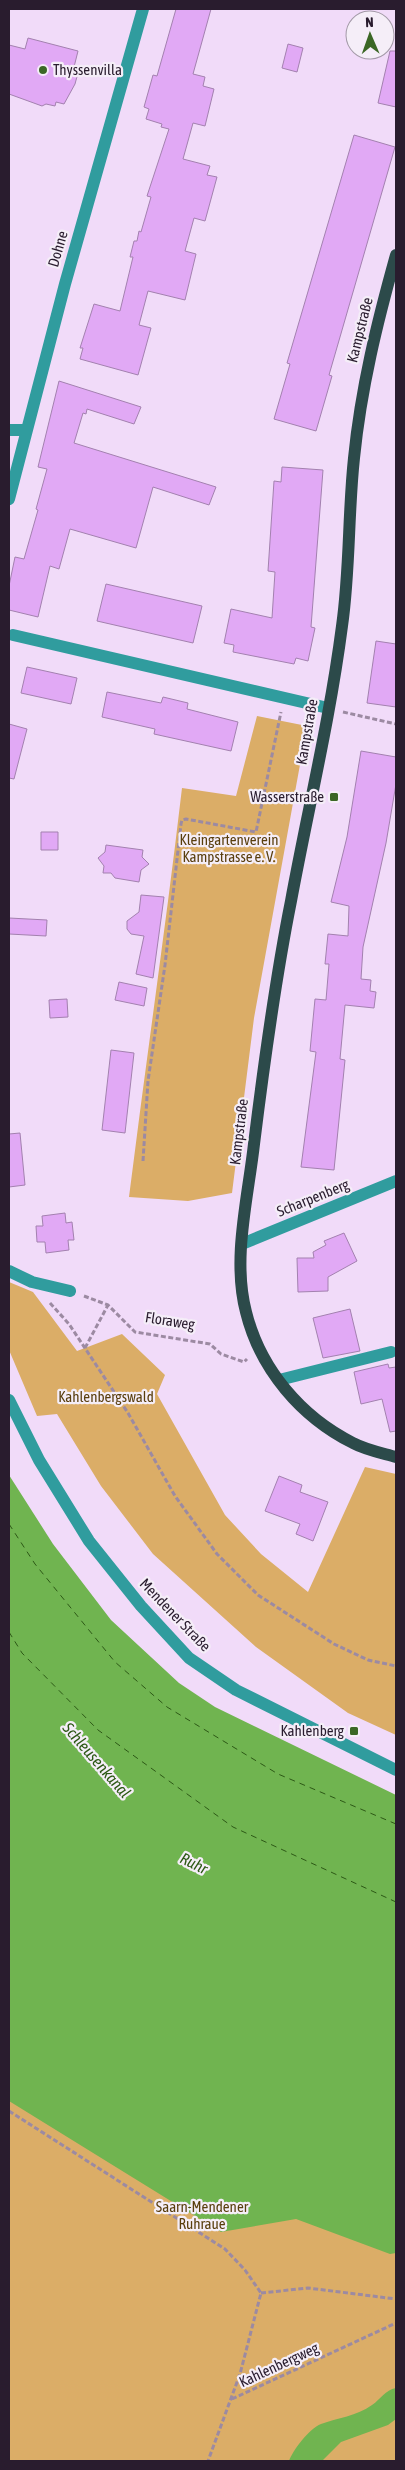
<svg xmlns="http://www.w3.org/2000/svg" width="405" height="2470" font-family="'Asap Condensed',sans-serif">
<rect width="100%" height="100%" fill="#f1dbf9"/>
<!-- green -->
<path fill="#dbad67" d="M257,716L307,726L254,1018L232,1193L188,1201L129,1197C146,1061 166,925 182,788L236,796Z
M9,1282L33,1292L77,1351L122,1334L165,1375L157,1394L225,1515L261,1554L308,1592L365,1467L396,1474V1735L348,1713L256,1647L153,1554L101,1486L57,1414L37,1416L9,1350Z
M9,1829L396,1970V2461H9Z"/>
<!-- water -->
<path fill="#70b450" d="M9,1475L53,1544L111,1620L179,1683L215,1707L396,1795V2253L390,2254L296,2219L221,2232L9,2101Z
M396,2388V2419L388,2425L341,2442L322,2461H289C293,2450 309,2429 321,2424C337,2418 357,2416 372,2405C381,2399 385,2390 396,2388Z"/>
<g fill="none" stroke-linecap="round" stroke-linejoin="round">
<!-- ferry -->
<path stroke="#2d5916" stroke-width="1" stroke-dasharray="6 5" stroke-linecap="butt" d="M9,1524L35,1564L115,1662L167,1707L278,1774L396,1824
M9,1632L22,1653L98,1730L233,1827L396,1902"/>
</g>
<!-- building -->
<path fill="#e1a9f5" stroke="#a381af" d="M176,9H211L193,74L205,77L203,86L214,89L205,126L193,123L183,159L210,166L207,175L217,177L205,221L194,218L185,251L196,254L185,300L148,291L139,325L151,328L138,375L80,359L83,348H80L94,304L120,311L133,257H130L134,241H137L139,231L141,232L151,197L147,196L169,129L161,127L162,124L146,119L149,109L144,107L153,75L157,76Z
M28,38L78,51L74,67L79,69L75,84L64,104L56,102L55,106L46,104L42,106L9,94V45L25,49Z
M288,44L303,48L297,72L282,68Z
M390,51H396V107L378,103Z
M354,135L395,147L329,375L332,376L316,431L274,419L290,364L287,363Z
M59,381L141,407L134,424L87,409L86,414L83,413L74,443L216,487L209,505L153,487L136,548L70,529L59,569L50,566L38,617L9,610V586L15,557L24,559L38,510L36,509L47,469L38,467Z
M282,467L323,470L311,627L315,628L308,661L296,658L294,664L233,652L234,645L224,643L231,609L272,618L275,572L268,571L274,481L281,482Z
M106,584L202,606L193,643L97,621Z
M376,641L396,644V707L367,703Z
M27,667L77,678L71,704L21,693Z
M107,692L161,703L163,697L188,703L187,709L238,722L231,751L154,734L155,729L102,717Z
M9,724L27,729L14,779L9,778Z
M361,751L396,757V784L386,843L363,947L361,979L371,980L370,991L376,992L374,1008L345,1005L340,1059L345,1060L334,1170L301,1167L316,1052L310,1051L315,999L326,1000L329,964H325L328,934L348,936L349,906L331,902L347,837Z
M41,832H58V850H41Z
M106,845L143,850L142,857L149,864L141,870L139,882L115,878L111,873H103L104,866L98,858L105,852Z
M141,895L164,897L153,978L136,974L144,936L131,934L127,929V921L139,912Z
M9,918L47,920L46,936L9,934Z
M119,982L147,988L144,1006L115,1000Z
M67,999L68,1017L50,1018L49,1000Z
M111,1050L134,1053L125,1133L102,1130Z
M20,1133L25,1185L9,1187V1134Z
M65,1213L66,1223L72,1222L74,1240H68L69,1250L46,1253L45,1242H37L36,1226H43L42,1216Z
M344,1233L357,1261L328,1277V1291L298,1292L297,1258H314L313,1252L326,1245L324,1241Z
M350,1309L360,1351L323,1358L313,1318Z
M388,1364L389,1368L396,1367V1431L390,1432L382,1399L361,1404L354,1372Z
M279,1476L302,1485L300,1492L328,1502L313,1541L296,1534L300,1524L265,1511Z"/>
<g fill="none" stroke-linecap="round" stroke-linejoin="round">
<!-- path -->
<path stroke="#9c8aa2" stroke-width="3" stroke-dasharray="5 2.5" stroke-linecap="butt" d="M343,712L396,724
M143,1161L148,1081L165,965L181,824L182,820L186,819L256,832L281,712
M84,1296L108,1305L135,1332L210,1344L221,1354L244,1362L247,1359
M50,1303L69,1324L128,1413L175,1496L217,1554L258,1595L334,1644L368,1660L396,1666
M85,1348L108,1305
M9,2111L225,2249L245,2270L261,2293L240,2374L208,2461
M261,2293L308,2288L396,2299
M232,2399L396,2323"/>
<!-- minor -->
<path stroke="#309c9e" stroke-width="12" d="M9,430H26
M9,499L65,284L143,9
M13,635L328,708
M242,1244L396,1181
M9,1271L32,1282L70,1291
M279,1380L391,1352
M9,1400L39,1460L89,1541L141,1606L189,1658L236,1690L396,1770"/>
<!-- major -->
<path stroke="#2c4a4a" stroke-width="12" d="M396,255C377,323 361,388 354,458C348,514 350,571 342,626C330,719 308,809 291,901C275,981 264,1063 254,1144C248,1198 232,1259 246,1312C260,1369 301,1417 353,1443C366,1450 382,1453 396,1457"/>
</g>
<!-- markers -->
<g fill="#3b6725" stroke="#f5eef8" stroke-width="2">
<circle cx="43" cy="70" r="5"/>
<rect x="329" y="792" width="10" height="10" rx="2.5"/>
<rect x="349" y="1726" width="10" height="10" rx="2.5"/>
</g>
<g text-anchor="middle" stroke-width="4.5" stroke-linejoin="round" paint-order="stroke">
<!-- poi labels -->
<g font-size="15" fill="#291c2e" stroke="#f5eef8" text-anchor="end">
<text x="53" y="75" text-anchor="start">Thyssenvilla</text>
<text x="324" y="802">Wasserstraße</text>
<text x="344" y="1736">Kahlenberg</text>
</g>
<!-- street labels -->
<g font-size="15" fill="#291c2e" stroke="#f5eef8">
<text transform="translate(58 249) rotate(-74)" y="5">Dohne</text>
<text transform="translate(360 330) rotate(-76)" y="5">Kampstraße</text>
<text transform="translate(307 732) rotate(-80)" y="5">Kampstraße</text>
<text transform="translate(239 1132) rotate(-83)" y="5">Kampstraße</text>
<text transform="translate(313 1198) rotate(-22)" y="5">Scharpenberg</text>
<text transform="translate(170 1321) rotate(9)" y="5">Floraweg</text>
<text transform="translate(175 1615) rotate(46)" y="5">Mendener Straße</text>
<text transform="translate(279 2365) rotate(-25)" y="5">Kahlenbergweg</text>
</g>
<!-- park labels -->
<g font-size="15" fill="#593e0d" stroke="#f5eef8">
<text x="229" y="845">Kleingartenverein<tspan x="229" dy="17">Kampstrasse e. V.</tspan></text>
<text x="106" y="1402">Kahlenbergswald</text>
<text x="202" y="2212">Saarn-Mendener<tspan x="202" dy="17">Ruhraue</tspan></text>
</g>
<!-- water labels -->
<g font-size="16" font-style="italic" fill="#2d5916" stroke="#f5eef8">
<text transform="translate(97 1760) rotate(49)" y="6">Schleusenkanal</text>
<text transform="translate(194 1863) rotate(27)" y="6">Ruhr</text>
</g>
</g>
<!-- border -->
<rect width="405" height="2470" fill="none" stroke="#291c2e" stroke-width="20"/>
<!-- north arrow -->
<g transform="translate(370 35) rotate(358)"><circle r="24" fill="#f5eef8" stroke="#a39aa7"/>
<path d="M0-4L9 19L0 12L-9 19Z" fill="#3b6725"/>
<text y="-8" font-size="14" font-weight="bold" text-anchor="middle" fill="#291c2e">N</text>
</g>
</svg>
